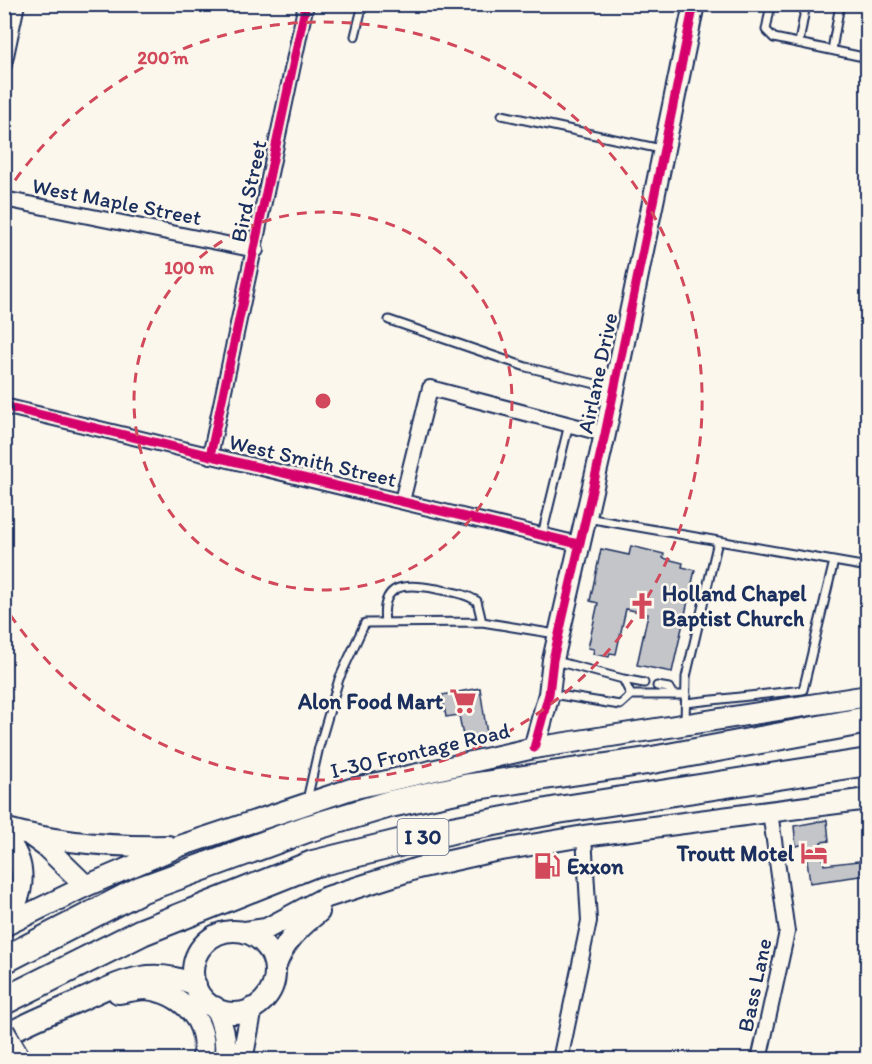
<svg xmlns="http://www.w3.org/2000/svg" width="872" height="1064" font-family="Itim,sans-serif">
<rect width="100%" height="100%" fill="#fbf7ec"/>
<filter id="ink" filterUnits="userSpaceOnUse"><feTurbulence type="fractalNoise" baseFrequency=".0167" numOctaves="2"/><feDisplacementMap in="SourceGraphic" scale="12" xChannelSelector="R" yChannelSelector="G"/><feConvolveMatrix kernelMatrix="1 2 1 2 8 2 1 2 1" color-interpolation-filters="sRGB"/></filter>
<g filter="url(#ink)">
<!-- building -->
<path fill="#c3c5c9" stroke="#1b2f5e" stroke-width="1.5" d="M631,546L664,554L663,558L683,563L682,567L695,570L672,672L637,665L648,614L626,609L616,654L610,653L609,657L593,654L594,649L588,648L598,603L590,601L601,549L629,555Z
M480,688L488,741L465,746L459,715L446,717L442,695Z
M827,820L829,841L821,842L824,865L867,860V875L810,883L805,844L796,846L794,826Z"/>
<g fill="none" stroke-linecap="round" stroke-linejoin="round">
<defs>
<path id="lane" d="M771,4L766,30L774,38L868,58
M355,36L363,4
M799,43L806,4
M832,50L840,4
M502,115L661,149
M389,320L526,367L612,388
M587,518L868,567
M542,535L569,424
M385,623C380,582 406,583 437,589C451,592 464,593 477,601L482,622
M556,661L623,679L631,695
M623,679L644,683
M657,686L669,688L673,695
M552,694L620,705L631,695H686
M686,703L803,690L834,561
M685,724L686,677L718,541
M307,800L319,747L339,679L365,623L482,622L556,634"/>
<path id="street" d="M4,65L17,4
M4,199L256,250
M4,406L578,544
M210,456L306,4
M402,501L430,388L605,434
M560,1060L589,921L584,836
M759,1060L787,932L770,812"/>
<path id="secondary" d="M534,748L549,694L553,660L605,434L694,4
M4,828C57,843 114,847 168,846
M4,836C28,862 27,895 4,921
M31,836L46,847L86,886
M4,926L86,886L180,846L351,789L534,748L868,696
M193 972a41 41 0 1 1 82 0a41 41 0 1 1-82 0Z
M245,932L266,929L324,898L418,868L490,852L584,836L868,799
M275,968C283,943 299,928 319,912
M118,993C127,992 137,989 146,989C182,993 211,1022 202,1060
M215,1007C223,1024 228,1041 224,1060
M4,1036C29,1021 55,1012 81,1000C123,981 149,965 196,985
M242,1060L252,1008"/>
<path id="highway" d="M4,960L140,890L307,829L390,804L470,787L647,761L868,720
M4,1001L142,932L313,864L452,830L558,810L868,762"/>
</defs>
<!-- lane casing -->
<use href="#lane" stroke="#1b2f5e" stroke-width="11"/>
<!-- street casing -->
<use href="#street" stroke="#1b2f5e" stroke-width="18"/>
<!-- secondary casing -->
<use href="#secondary" stroke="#1b2f5e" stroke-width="24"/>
<!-- highway casing -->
<use href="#highway" stroke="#1b2f5e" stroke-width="30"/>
<!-- lane -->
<use href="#lane" stroke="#fbf7ec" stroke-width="7"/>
<!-- street -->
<use href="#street" stroke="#fbf7ec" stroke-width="14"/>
<!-- secondary -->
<use href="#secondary" stroke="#fbf7ec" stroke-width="20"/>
<!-- highway -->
<use href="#highway" stroke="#fbf7ec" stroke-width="26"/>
<defs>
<path id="secondary-bridge" d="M4,1031L21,1060"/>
</defs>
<!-- secondary-bridge casing -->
<use href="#secondary-bridge" stroke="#1b2f5e" stroke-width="24" stroke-linecap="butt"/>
<!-- secondary-bridge -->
<use href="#secondary-bridge" stroke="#fbf7ec" stroke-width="20"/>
<defs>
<path id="cycleway" d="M4,406L578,544
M210,456L306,4
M534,748L549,694L553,660L605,434L694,4"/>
</defs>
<!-- cycleway casing -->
<use href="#cycleway" stroke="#fbf7ec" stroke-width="13"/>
<!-- cycleway -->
<use href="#cycleway" stroke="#d6006c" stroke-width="9"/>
</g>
</g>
<!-- distance rings -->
<g fill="none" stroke="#d1495b" stroke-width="3" stroke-dasharray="10 8">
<circle cx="323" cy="401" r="189"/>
<path d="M5 195A379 379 0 1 1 5 607"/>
</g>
<!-- icons -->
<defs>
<symbol id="church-bare" viewBox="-9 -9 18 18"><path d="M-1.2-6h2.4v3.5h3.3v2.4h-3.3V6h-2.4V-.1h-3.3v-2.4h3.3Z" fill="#d1495b" stroke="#fbf7ec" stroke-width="2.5" paint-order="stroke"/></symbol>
<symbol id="supermarket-bare" viewBox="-9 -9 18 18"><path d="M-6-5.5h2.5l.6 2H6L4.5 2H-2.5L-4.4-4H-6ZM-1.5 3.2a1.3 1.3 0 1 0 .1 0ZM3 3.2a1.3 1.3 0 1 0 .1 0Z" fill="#d1495b" stroke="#fbf7ec" stroke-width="2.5" paint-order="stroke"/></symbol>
<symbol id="hotel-bare" viewBox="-9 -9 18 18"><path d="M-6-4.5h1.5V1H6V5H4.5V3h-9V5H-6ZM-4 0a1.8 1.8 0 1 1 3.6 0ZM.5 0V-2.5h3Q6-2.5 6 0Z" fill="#d1495b" stroke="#fbf7ec" stroke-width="2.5" paint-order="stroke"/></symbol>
<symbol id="fuel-bare" viewBox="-9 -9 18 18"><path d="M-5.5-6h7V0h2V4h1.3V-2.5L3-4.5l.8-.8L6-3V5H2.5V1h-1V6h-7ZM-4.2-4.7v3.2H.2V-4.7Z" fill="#d1495b" stroke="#fbf7ec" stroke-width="2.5" paint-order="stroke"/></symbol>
</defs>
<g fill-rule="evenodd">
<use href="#church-bare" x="623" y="587" width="38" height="38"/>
<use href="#supermarket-bare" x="444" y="682" width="38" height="38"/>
<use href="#hotel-bare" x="795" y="834" width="38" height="38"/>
<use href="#fuel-bare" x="528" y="847" width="38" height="38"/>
</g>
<g text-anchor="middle" stroke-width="5" stroke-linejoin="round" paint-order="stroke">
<!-- shield labels -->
<rect fill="#fbf7ec" stroke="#5e6b89" stroke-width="1.5" x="397.5" y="819" width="51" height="36" rx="4.5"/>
<g font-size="21" font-weight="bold" fill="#1b2f5e">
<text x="423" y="844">I 30</text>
</g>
<!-- street labels -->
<g font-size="22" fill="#1b2f5e" stroke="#fbf7ec">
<text transform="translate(248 191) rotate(-78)" y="8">Bird Street</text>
<text transform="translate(117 201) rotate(11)" y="8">West Maple Street</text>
<text transform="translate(597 373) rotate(-78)" y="8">Airlane Drive</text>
<text transform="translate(313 460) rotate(13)" y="8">West Smith Street</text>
<text transform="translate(420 750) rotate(-13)" y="8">I-30 Frontage Road</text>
<text transform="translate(754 985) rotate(-78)" y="8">Bass Lane</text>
</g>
<!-- poi labels -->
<g font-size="22" font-weight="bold" fill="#1b2f5e" stroke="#fbf7ec" text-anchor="start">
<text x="662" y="601">Holland Chapel<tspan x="662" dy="25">Baptist Church</tspan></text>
<text x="443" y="709" text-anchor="end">Alon Food Mart</text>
<text x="794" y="861" text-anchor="end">Troutt Motel</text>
<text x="567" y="874">Exxon</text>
</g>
</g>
<circle cx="323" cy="401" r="9" fill="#d1495b" stroke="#fbf7ec" stroke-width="3"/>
<g font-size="18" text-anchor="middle" font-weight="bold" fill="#d1495b" stroke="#fbf7ec" stroke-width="5" stroke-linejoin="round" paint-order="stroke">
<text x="163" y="64">200 m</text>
<text x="189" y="274">100 m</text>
</g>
<!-- margin -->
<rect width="872" height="1064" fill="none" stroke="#fbf7ec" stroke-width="24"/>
<rect x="12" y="12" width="848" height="1040" fill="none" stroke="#1b2f5e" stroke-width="2" filter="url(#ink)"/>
</svg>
